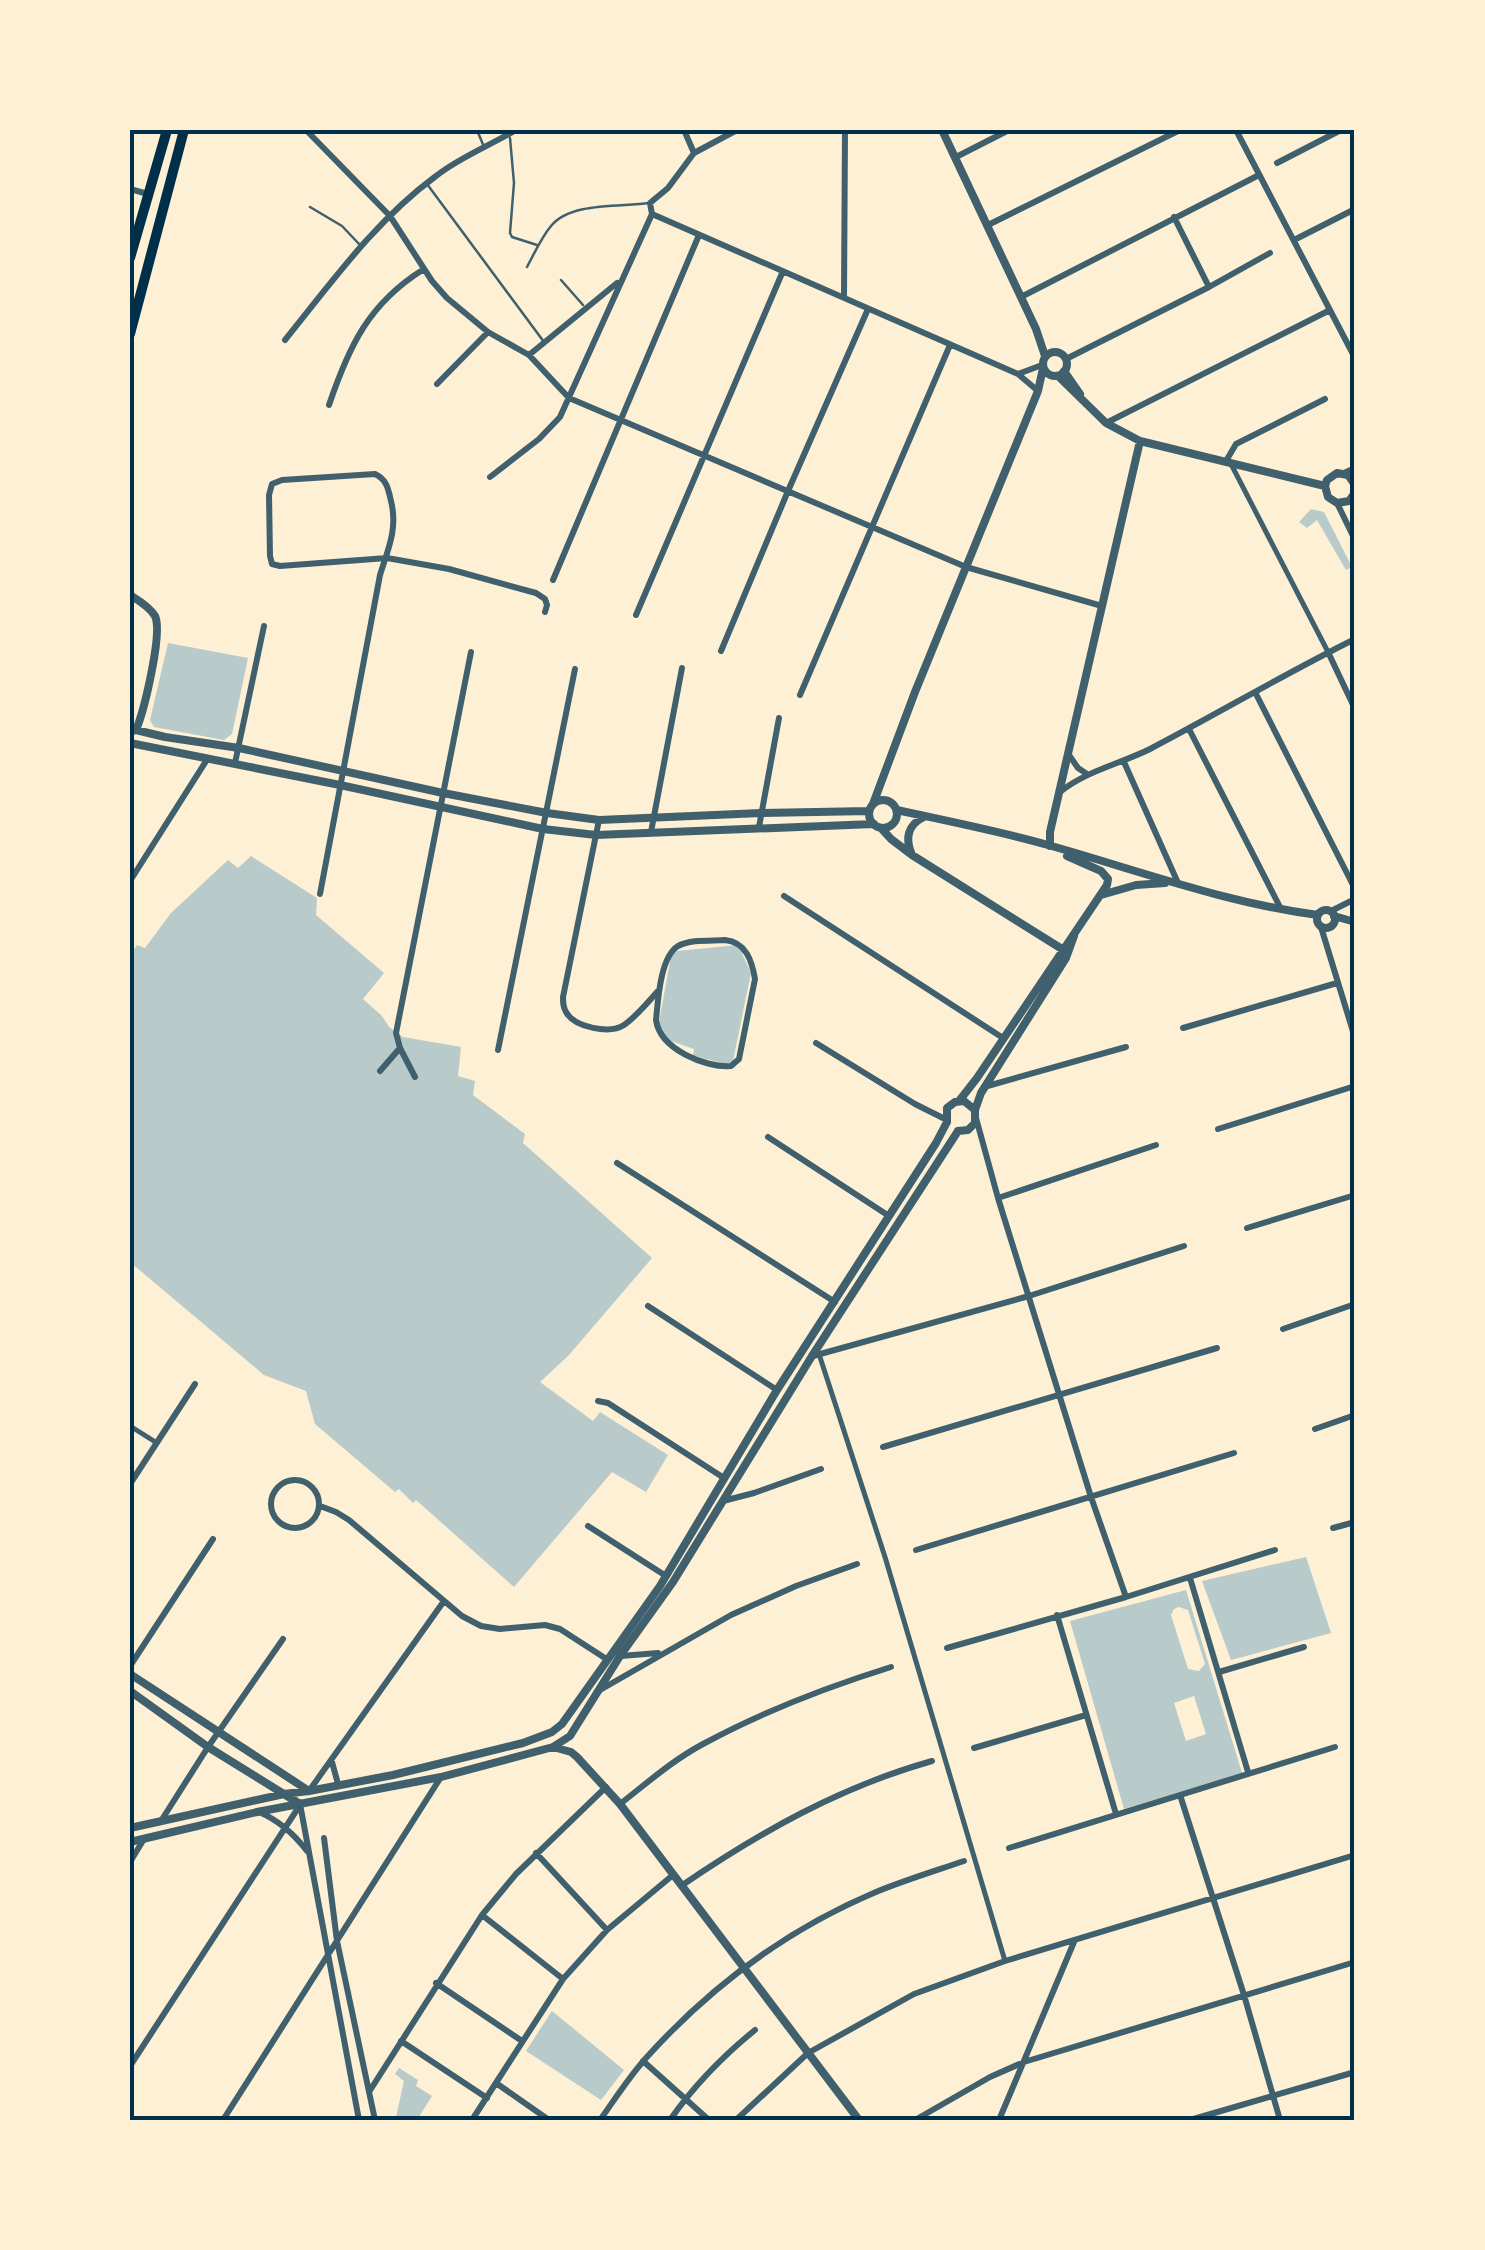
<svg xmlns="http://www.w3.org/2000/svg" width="1485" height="2250" font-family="'Golos Text',sans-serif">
<rect width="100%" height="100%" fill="#fdf0d5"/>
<!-- green -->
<path fill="#b9caca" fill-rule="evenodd" d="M1311,509L1324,512L1352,567L1346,570L1317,520L1307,528L1299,522Z
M168,643L248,658L232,734L224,740L154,727L150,720Z
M251,856L317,898L316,915L384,973L363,999L382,1016L389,1027L403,1037L461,1047L458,1076L475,1081L473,1095L525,1134L523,1143L652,1258L569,1355L540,1382L593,1421L600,1412L668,1455L646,1492L612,1472L514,1587L416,1500L413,1503L399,1489L395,1492L315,1424L306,1391L264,1375L130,1262V955L137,945L145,948L171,913L228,860L238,868Z
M738,945L751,973L733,1061L727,1064L693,1056L694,1049L671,1041L658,1028L671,956L677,951Z
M1306,1557L1331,1633L1231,1660L1202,1581Z
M1186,1590L1242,1773L1124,1809L1070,1621ZM1179,1607L1188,1610L1205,1664L1199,1671L1188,1669L1171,1615L1174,1609ZM1194,1696L1206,1734L1186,1741L1174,1703Z
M552,2011L624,2070L601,2100L526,2051Z
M399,2068L418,2080L416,2086L432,2096L417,2120H400L396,2117L404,2081L395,2074Z"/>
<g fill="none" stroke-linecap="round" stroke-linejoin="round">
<!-- service -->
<path stroke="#3f606c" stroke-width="2.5" d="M477,130L484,147
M510,138L514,183L510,233L512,237L537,245
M427,184L544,342
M310,207L342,226L360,245
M527,267C534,254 541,238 551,226C570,202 620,207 649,203
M561,280L583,305"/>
<!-- pedestrian -->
<path stroke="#3f606c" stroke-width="5" d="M1231,464L1328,652
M819,1354L885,1557L1005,1961
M130,1426L157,1443"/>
<!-- minor -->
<path stroke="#3f606c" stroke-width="6" d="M306,130L390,216L432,281L447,298L488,332L529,355L569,398L966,567L1102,606
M684,130L694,153
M1236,130L1355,358
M956,157L1009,130
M1277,163L1341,130
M130,189L148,194
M652,214L1018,374L1038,391
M1174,217L1209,287
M988,225L1180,130
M1294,240L1355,209
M844,297L845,130
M1021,297L1259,175
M285,340C331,283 376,220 436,176C460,157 489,146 516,130
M529,355L617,283
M1066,359L1209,287L1270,253
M1018,374L1042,365
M437,384L488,332
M329,405C349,346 369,303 424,269
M1106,423L1330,310
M1226,461L1236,444L1325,399
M1344,473L1355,468
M490,477L539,439L560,417L652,214L650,203L668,188L694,153L737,130
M1337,503L1355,540
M553,580L699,235
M636,615L783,271
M721,651L788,491L868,309
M1328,652L1355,709
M1255,692L1355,889
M800,695L950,345
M1189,729L1281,909
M1069,755L1078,768L1087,774
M1124,762L1178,883
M235,763L264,626
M1060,792C1086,771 1120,764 1150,749C1219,713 1286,673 1355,639
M599,820L563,997C563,1003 563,1007 566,1012C575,1028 610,1034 624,1025C637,1016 648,1002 658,991
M759,827L779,718
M651,832L682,668
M130,881L208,758
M320,894L380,575C388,549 398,529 391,501C388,488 387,480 375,474L282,480L272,484L269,495L270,556L272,564L280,566L387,558L449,569L536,593L545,599L547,605L545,612
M784,896L1003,1038
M1331,911L1355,899
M1321,927L1355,1038
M725,940C746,942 752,961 755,979L739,1059L731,1066C705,1068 660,1049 656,1020C658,1001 660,957 678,946C691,939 711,941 725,940Z
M1183,1028L1337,983
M816,1043L915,1104L945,1119
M498,1050L575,669
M380,1071L400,1048
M415,1077L400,1048L396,1033L471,652
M984,1087L1126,1047
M976,1118L998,1198L1091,1497L1126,1597
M1218,1129L1355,1086
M768,1137L889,1216
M617,1163L835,1302
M998,1198L1156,1145
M1247,1228L1355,1195
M648,1306L777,1390
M1283,1329L1355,1304
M813,1356L1029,1296L1184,1246
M598,1401L608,1403L724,1478
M1315,1429L1355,1415
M883,1447L1217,1348
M271 1504a24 24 0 1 1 48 0a24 24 0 1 1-48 0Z
M130,1484L195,1384
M723,1501L754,1493L821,1469
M320,1506L336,1512L349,1520L462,1616L481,1626L500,1629L545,1625L560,1629L608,1660
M588,1526L666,1576
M1333,1528L1355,1522
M916,1550L1234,1453
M1190,1578L1248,1772
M1057,1615L1116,1814
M947,1648L1126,1597L1275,1550
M621,1656L658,1653
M130,1666L213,1539
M1219,1672L1304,1647
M600,1690L731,1615L796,1586L857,1564
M974,1748L1086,1715
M332,1762L338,1784
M309,1791L444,1601
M1180,1795L1244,1995L1280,2120
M300,1804L359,2120
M620,1804C647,1783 673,1760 703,1744C762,1712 827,1687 891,1667
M259,1812C278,1820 294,1834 307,1851
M161,1821L208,1747L283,1639
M324,1838L337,1941L375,2120
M1009,1848L1335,1747
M536,1853L607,1930
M130,1862L144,1839
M681,1886C760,1832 840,1787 932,1761
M482,1915L563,1979
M436,1983L522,2041
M401,2041L487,2098
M643,2061L709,2120
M130,2066L300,1805
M496,2083L549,2120
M369,2092L482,1915L516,1874L606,1787
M223,2120L441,1777
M472,2120L563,1979L607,1930L673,1875
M600,2120C615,2099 629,2077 646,2058C710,1987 788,1929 876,1892C905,1880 935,1871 964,1861
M670,2120C693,2087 723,2056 755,2030
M736,2120L808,2053L914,1994L1005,1961L1355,1855
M915,2120L990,2077L1024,2062L1355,1962
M999,2120L1074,1942
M1190,2120L1355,2072"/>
<!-- tertiary -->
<path stroke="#3f606c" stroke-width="8" d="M942,130L1036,329L1045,356
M1043 364a12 12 0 1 1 24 0a12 12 0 1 1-24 0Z
M1064,371L1080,394
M1058,376L1106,423L1140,441L1325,486
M1325,486L1328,497L1337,503L1349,501L1355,493
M1325,486L1327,480L1337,473L1348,475L1355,485
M130,595C138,600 150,607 155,616C163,633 144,711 136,730
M130,732L136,730L165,737L239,748L443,793L547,813L599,820L761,813L869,811
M130,743L340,785L543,829L596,835L874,824
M869 814a14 14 0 1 1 28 0a14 14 0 1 1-28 0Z
M873,804L915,692L1038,391L1043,368
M897,810C947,821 999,831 1048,845C1137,870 1226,903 1318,915
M881,828L891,839L912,855L1062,949
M1050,846V832L1140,441
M912,855C905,839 907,825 924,817
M1101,895L1136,885L1165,883
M1317 919a9 9 0 1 1 18 0a9 9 0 1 1-18 0Z
M1334,916L1355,922
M959,1101L977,1078L1107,885L1108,879L1101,871L1067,856
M958,1131L968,1130L975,1123V1110L981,1093L1066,958L1074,936
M130,1674L309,1791
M130,1691L208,1747L300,1804
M553,1747L571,1752L577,1757L620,1804L859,2120
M130,1828L284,1794L309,1791L393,1775L523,1743L552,1732L562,1724L660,1586L777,1390L936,1143L947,1122V1108L955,1102L964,1101L975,1110
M130,1842L257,1812L441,1777L553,1747L570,1736L620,1656L673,1582L812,1356L958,1131"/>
<!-- primary -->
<path stroke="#003049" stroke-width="10" d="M130,258L167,130
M130,334L184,130"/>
</g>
<!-- border -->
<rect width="1485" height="2250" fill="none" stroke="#fdf0d5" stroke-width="265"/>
<rect x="132" y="132" width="1220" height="1986" fill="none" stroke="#003049" stroke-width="4"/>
</svg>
